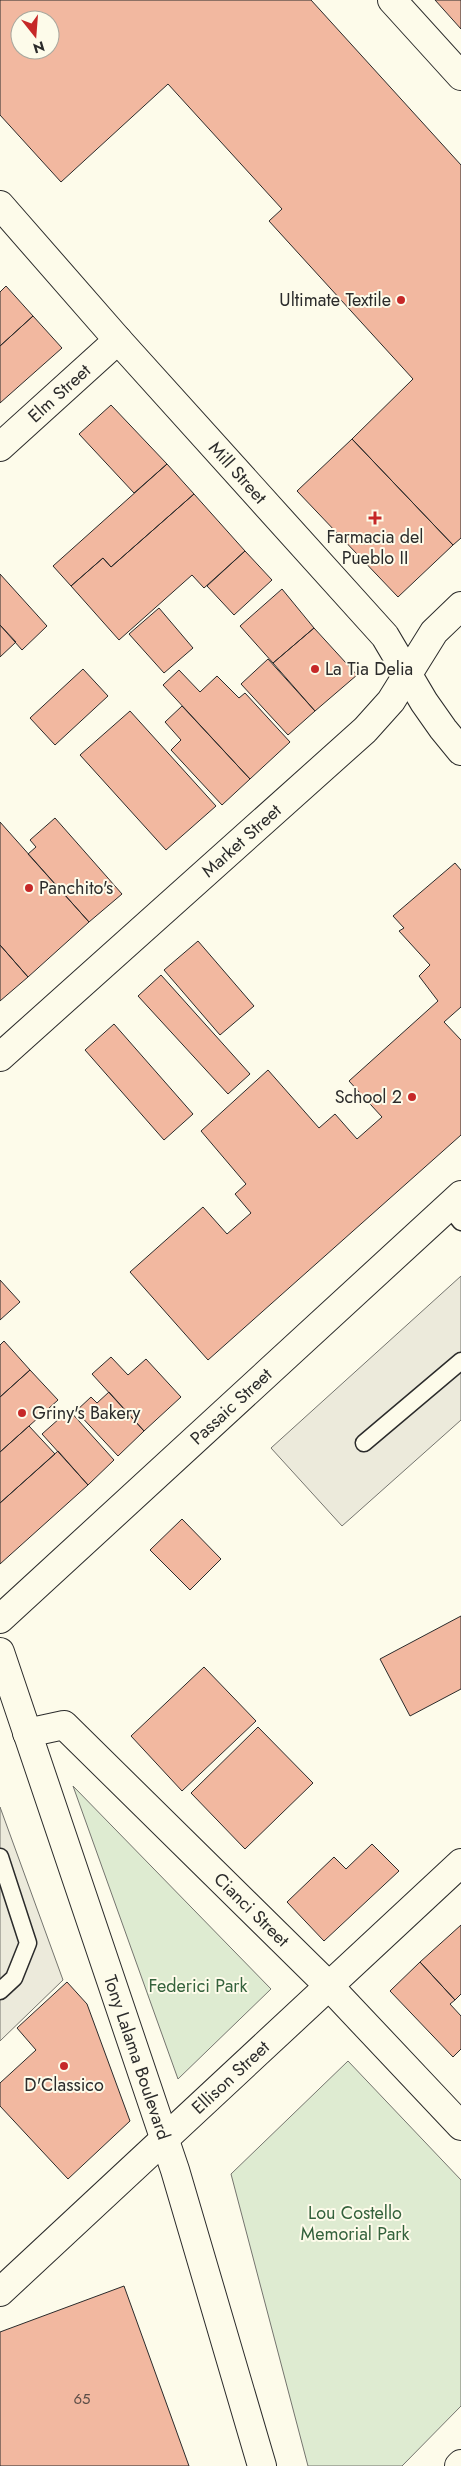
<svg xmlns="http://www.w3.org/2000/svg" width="461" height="2466" font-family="Jost,sans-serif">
<rect width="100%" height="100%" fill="#fdfbea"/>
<!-- green -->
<path fill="#deebd1" stroke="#74746e" d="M73,1786L271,1989L178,2079Z
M348,2061L461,2180V2406L402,2466H308L231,2174Z"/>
<!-- parking -->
<path fill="#eceadb" stroke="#74746e" d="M461,1276V1420L342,1526L271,1448Z
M0,1807L63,1980L0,2041Z"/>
<!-- building -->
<path fill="#f2b8a0" stroke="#2b2b2b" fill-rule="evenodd" d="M0,0H311L461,165V538L453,545L352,439L413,379L269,221L282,209L168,84L61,182L0,115ZM20,20H50V50H20Z
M435,0H461V29Z
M6,286L33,316L0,346V292Z
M33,316L62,348L0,403V346Z
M111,405L167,464L134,493L79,434Z
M352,439L453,545L398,597L297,491Z
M167,464L194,494L111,567L103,558L71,586L53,566Z
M194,494L245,551L204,588L192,575L119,640L71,586L103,558L111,567Z
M245,551L272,580L234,615L207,586Z
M0,574L47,626L22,650L0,625Z
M282,589L314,628L273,663L240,626Z
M159,608L193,648L164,673L129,634Z
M0,625L16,642L0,657Z
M314,628L357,675L315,711L273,663Z
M268,659L315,711L288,735L241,684Z
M83,669L108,696L55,745L30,718Z
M179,670L200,692L217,676L239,698L245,693L290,742L250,779L163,685Z
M182,706L250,779L222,805L171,750L181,740L165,722Z
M130,711L216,806L166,850L80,755Z
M55,818L122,894L89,922L28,854L36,847L30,840Z
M0,822L89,922L28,977L0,945Z
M455,863L461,870V1007L444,1022L461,1040V1135L208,1360L130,1272L203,1207L227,1234L251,1213L235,1194L246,1184L201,1131L268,1070L319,1128L335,1114L357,1139L382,1117L349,1081L438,1001L419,976L430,965L399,931L404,928L393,916Z
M198,941L254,1006L220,1035L164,970Z
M0,945L28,977L0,1001Z
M161,975L250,1074L228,1094L138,996Z
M114,1024L193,1114L164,1140L85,1050Z
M0,1280L20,1302L0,1320Z
M4,1341L30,1370L0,1397V1345Z
M111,1357L128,1375L146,1359L181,1397L144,1431L92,1374Z
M30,1370L58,1400L0,1452V1397Z
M109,1392L144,1431L118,1456L76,1411L91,1397L97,1403Z
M69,1410L114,1460L88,1485L42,1434Z
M29,1426L55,1454L0,1503V1452Z
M58,1451L88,1485L0,1564V1503Z
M182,1519L221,1559L190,1590L150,1550Z
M461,1616V1689L410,1716L380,1659Z
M204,1667L256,1721L182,1791L131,1736Z
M258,1727L313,1783L245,1849L191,1793Z
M372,1844L399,1871L324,1941L287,1902L334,1857L346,1869Z
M461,1925V1994L455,2000L420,1962Z
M420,1962L455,2000L450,2004L461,2016V2049L453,2057L390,1991Z
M67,1982L87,2004L130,2121L68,2179L0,2106V2083L36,2050L17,2028Z
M124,2286L189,2466H0V2332Z"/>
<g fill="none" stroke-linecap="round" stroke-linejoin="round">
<defs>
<path id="service" d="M448,1206L461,1222
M364,1443L461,1361
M0,1857L28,1943L14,1978L0,1991"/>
<g id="minor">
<path d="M392,0L461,76"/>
<path id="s1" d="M0,447L118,340"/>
<path id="s2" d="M0,1619L461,1195"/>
<path id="s3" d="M27,1733L64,1725L329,1986L461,2126"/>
</g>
<g id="tertiary">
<path id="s4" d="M0,205L118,340L385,636L424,702L443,729L461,751"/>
<path id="s5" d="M0,2292L461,1863"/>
<path d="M459,2466L461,2464"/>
</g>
<g id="secondary">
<path id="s6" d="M0,1057L365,730L391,701L434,632L461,606"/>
</g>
<g id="primary">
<path id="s7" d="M0,1652L175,2170L262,2466"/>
</g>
</defs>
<!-- service casing -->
<use href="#service" stroke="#2b2b2b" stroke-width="19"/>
<!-- minor casing -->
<use href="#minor" stroke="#2b2b2b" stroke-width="30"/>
<!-- tertiary casing -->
<use href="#tertiary" stroke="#2b2b2b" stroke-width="30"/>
<!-- secondary casing -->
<use href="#secondary" stroke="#2b2b2b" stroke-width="30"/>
<!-- primary casing -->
<use href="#primary" stroke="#2b2b2b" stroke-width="30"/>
<!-- service -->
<use href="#service" stroke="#fdfbea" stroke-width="16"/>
<!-- minor -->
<use href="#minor" stroke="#fdfbea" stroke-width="28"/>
<!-- tertiary -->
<use href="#tertiary" stroke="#fdfbea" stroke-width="28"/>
<!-- secondary -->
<use href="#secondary" stroke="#fdfbea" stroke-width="28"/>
<!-- primary -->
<use href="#primary" stroke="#fdfbea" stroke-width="28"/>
</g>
<!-- markers -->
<g fill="#c62828" stroke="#fdfbea" stroke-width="2">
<circle cx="401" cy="300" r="5"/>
<path d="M372.5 510.5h5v5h5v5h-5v5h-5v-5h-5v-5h5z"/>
<circle cx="315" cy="669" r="5"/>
<circle cx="29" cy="888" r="5"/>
<circle cx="412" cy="1097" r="5"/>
<circle cx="22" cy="1413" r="5"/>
<circle cx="64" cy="2066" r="5"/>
</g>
<g text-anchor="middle" stroke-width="4" stroke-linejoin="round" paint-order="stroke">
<!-- number labels -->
<g font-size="15" fill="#5d4e48">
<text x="82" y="2404">65</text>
</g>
<!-- poi labels -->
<g font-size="18" fill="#2b2b2b" stroke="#fdfbea" text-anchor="start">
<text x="391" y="306" text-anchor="end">Ultimate Textile</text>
<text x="375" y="543" text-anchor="middle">Farmacia del<tspan x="375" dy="21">Pueblo II</tspan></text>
<text x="325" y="675">La Tia Delia</text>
<text x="39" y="894">Panchito's</text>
<text x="402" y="1103" text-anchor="end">School 2</text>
<text x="32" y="1419">Griny's Bakery</text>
<text x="64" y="2091" text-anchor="middle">D'Classico</text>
</g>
<!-- street labels -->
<g font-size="18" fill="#2b2b2b" stroke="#fdfbea">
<text dy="6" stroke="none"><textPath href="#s1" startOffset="80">Elm Street</textPath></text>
<text dy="6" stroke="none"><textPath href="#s4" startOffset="358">Mill Street</textPath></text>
<text dy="6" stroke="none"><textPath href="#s6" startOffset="324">Market Street</textPath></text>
<text dy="6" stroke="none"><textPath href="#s2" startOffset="314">Passaic Street</textPath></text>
<text dy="6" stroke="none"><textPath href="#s3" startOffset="301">Cianci Street</textPath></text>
<text dy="6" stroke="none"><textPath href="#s7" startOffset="428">Tony Lalama Boulevard</textPath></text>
<text dy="6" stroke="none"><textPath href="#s5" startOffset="315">Ellison Street</textPath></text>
</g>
<!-- park labels -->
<g font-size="18" fill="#34623c" stroke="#fdfbea">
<text x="198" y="1992">Federici Park</text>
<text x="355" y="2219">Lou Costello<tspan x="355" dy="21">Memorial Park</tspan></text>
</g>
</g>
<!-- north arrow -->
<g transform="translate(35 35) rotate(163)"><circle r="24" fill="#fdfbea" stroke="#a9a89e"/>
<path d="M0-4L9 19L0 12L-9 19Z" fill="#c62828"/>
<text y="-8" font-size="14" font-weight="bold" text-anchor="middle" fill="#2b2b2b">N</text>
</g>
</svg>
